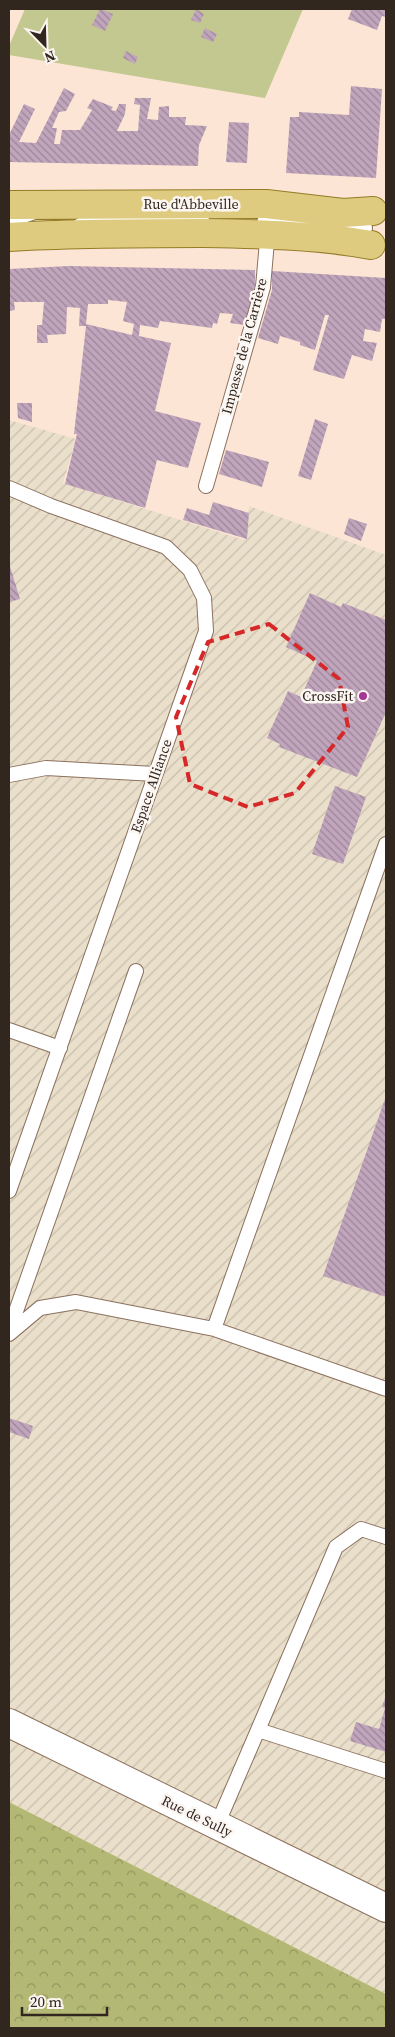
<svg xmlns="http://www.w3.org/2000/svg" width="395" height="2037" font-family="'Source Serif 4',serif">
<defs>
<pattern id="industrial-furrows" width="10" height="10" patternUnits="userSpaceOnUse" patternTransform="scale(1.25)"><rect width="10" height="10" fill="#eadfca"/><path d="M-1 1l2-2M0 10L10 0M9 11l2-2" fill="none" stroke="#c9bfad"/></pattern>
<pattern id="forest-crowns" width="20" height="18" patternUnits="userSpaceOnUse" patternTransform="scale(1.25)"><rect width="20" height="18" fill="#b3b974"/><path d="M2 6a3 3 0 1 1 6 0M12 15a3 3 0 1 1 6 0" fill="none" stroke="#92965f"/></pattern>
<pattern id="building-back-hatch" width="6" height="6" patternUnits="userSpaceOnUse" patternTransform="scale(1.25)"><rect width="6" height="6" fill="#c0a5bc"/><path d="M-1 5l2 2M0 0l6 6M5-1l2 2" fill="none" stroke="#9d8698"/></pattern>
</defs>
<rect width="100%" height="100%" fill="#fde5d5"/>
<!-- industrial -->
<path fill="url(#industrial-furrows)" d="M9,420L76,439L63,483L244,540L249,506L386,555V1994L9,1802Z"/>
<!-- forest -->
<path fill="url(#forest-crowns)" d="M9,1802L386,1994V2028H9Z"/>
<!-- garden -->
<path fill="#c3c891" d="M25,9H303L265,98L9,55V46Z"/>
<!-- building -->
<path fill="url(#building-back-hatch)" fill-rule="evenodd" d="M100,9L113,14L105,31L92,25Z
M196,9L204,14L200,23L191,20Z
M352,9H386V17L382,16L377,30L348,19Z
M205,28L217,34L213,42L201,37Z
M126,51L138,57L135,64L123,58Z
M351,86L382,89L376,178L286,173L290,117H299V112L349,115Z
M64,88L75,94L66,111L59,112L52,128H57L54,144H60L62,130H80L92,110L87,108L93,99L113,107L111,110L116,111L119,104H126L125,114L117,131H138L140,105L134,104L135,98H151L147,119L158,120L159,107L169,106V117H186L185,125L207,126L199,145L198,166L9,162V135L24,104L35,109L19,142L36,143Z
M229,122L249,123L247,163L226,162Z
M69,266L255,270V290L245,325L230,323L233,314L220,313L217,324L213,323L212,328L160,321L158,328L140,325L139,336L171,343L155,411L201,423L188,468L157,460L145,508L65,484L77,434H74L86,326H79L80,308L67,307L66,334L47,335L48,343H37V325H42L44,302H14L15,310L9,311V269ZM108,300L127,302L123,321L134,324L132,335L86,324L88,304H108Z
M272,271L386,278V319H382L380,332L365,329L363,341L377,343L372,361L352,355L344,379L313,370L329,315H325L315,350L300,345V342L280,336L278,344L258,338L272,290Z
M17,403H32V422L18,418Z
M315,419L328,424L311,480L298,476Z
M226,450L269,462L262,487L219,474Z
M213,502L249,513L247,539L183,520L187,508L209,515Z
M349,518L367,524L361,541L344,534Z
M9,563L20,599L9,602Z
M310,593L341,607L343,603L386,620V712L357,777L279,747L280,744L267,738L288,691L301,697L317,661L286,647Z
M335,786L366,797L343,864L312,854Z
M386,1096V1297L323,1276Z
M9,1418L33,1426L29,1439L9,1432Z
M386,1695V1752L350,1741L356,1722L379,1729L385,1708L382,1707Z"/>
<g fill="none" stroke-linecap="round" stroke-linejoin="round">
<defs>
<path id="service" d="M9,221L32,213
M264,222L312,221
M338,223L365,228
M72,230L91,219L202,220
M206,486L263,287L268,230
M9,488L51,506L166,547L190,570L204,598L206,631L9,1191
M9,775L46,768L155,774
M9,1030L60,1048
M214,1329L386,844
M9,1331L136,971
M9,1334L40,1308L76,1302L214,1329L386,1389
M258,1730L336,1547L361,1529L386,1537
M217,1825L258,1730L386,1771"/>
<path id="minor" d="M9,1723L386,1908"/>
<path id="primary" d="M9,205L266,204L343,213L373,211
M9,237C74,233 138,233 203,233C260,234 316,235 371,245"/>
</defs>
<!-- service casing -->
<use href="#service" stroke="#8c715e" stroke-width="16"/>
<!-- minor casing -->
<use href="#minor" stroke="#8c715e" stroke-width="30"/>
<!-- primary casing -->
<use href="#primary" stroke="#947c26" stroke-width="30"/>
<!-- service -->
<use href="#service" stroke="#fff" stroke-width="14"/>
<!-- minor -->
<use href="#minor" stroke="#fff" stroke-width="28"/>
<!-- primary -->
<use href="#primary" stroke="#decb7f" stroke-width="28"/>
</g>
<!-- marked area -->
<path fill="none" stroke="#d62828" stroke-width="4" stroke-dasharray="10 6" stroke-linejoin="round" d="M269,624L339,679L348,727L295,793L248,807L190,784L176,717L208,642Z"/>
<!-- markers -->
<circle fill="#a73692" stroke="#fcf6f2" stroke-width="2" cx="363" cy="696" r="5"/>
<g text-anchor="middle" stroke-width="5" stroke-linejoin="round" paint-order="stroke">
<!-- street labels -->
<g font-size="14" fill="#32271f" stroke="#fcf6f2">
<text x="191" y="209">Rue d'Abbeville</text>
<text transform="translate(244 346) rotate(-75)" y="5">Impasse de la Carrière</text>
<text transform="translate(151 786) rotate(-71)" y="5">Espace Alliance</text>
<text transform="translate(197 1816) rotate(26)" y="5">Rue de Sully</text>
</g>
<!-- poi labels -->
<g font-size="14" fill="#32271f" stroke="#fcf6f2" text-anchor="end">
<text x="353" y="701">CrossFit</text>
</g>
</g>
<!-- border -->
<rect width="395" height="2037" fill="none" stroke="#32271f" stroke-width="20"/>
<!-- north arrow -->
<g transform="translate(45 45) rotate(157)" stroke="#fcf6f2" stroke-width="4" paint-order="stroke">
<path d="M0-4L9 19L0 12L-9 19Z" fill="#32271f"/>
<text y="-8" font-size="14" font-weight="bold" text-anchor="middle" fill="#32271f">N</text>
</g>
<!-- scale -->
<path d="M22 2007v8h85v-8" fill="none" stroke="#32271f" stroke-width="2.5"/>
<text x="30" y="2007" font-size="15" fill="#32271f" stroke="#fcf6f2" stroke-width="4" paint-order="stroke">20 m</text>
</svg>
